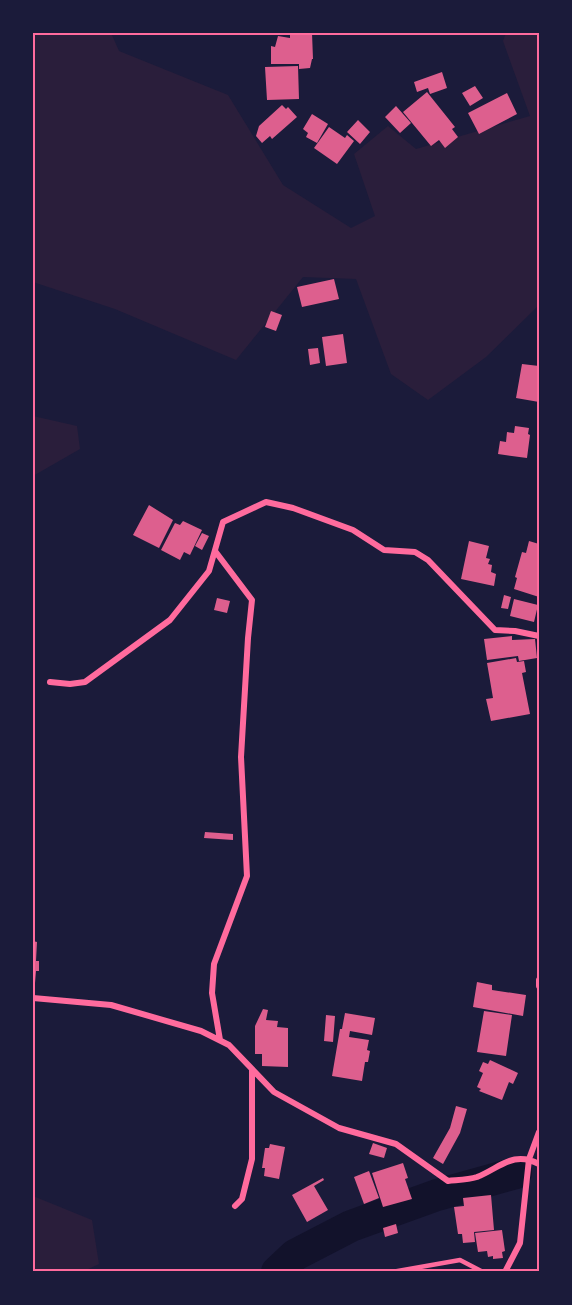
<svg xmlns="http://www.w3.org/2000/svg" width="572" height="1305" font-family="Manrope,sans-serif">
<rect width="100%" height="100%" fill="#1b1b3a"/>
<!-- green -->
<path fill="#2a1e3b" d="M33,33H111L119,51L228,95L283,185L351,228L375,216L354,154L388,126L416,149L530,116L503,41L506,33H539V305L486,357L428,400L391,374L356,279L303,277L236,360L115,309L33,282Z
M33,416L77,426L80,449L33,476Z
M33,1196L92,1220L99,1264L82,1272H33Z"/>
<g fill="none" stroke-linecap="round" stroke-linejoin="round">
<!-- river -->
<path stroke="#12122b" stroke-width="32" d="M277,1272L295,1255L351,1226L437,1195L516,1173"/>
</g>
<!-- building -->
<path fill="#dd5f8e" d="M290,33H312L313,59H312L310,68L299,69V64H271V46L275,47L278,36L290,38Z
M298,66L299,99L267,100L265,67Z
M442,72L447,88L430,94L428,88L417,92L414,82Z
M475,86L483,98L470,106L462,93Z
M427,92L455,127L452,129L458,137L445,148L439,140L431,146L403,112Z
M507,93L517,114L479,134L468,113Z
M282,105L286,109L288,107L297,117L272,139L270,136L262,143L256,136L259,126Z
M396,106L411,123L400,133L385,117Z
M312,114L328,124L317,143L306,137L308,133L303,129Z
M358,120L370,132L360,144L347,132Z
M329,127L345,138L347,135L354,141L337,164L314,148Z
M334,279L339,299L302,307L297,287Z
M271,311L282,315L276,331L265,327Z
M343,334L347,363L326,366L322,337Z
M318,348L320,363L310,365L308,349Z
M522,364L539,366V402L516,398Z
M515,426L529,428L528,434L530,435L527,458L498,454L500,441L506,442L507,432L514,433Z
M149,505L173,520L159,548L133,535Z
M183,521L202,530L190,555L184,552L180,560L161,550L175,523L180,525Z
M202,533L209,536L202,550L195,546Z
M469,541L489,546L486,558L490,559L488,564L492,565L491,572L496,574L494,586L461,579Z
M529,541L539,544L538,554L539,555V597L514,589L517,578L515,577L522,552L526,553Z
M504,595L511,597L508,609L501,608Z
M217,598L230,601L227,613L214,610Z
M514,599L538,605L534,622L510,616Z
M512,636V640L535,639L537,658L519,661L518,656L487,660L484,639Z
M516,658L517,662L524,661L526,672L522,673L530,714L491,721L486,699L493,698L487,663Z
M205,832L233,834V840L204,838Z
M33,941L37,942L36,961H39V971H36L35,983H33Z
M477,982L492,985V990L526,995L523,1016L473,1007Z
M263,1009L268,1010L266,1020L278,1021L277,1027L288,1028V1067L262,1066V1054H255V1026Z
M484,1011L512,1015L506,1056L477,1052Z
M345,1013L375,1018L372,1035L350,1031L349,1037L369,1040L367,1050L370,1051L368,1062H365L362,1081L332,1076L340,1029H342Z
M326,1015L335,1016L333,1042L324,1041Z
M490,1060L518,1073L513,1084L509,1082L502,1100L479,1091L481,1089L477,1087L483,1073L479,1071L483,1062L488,1064Z
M456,1106L467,1109L460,1133L443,1164L433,1158L450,1128Z
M373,1143L387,1148L384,1158L369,1154Z
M270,1144L285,1147L279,1179L264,1176L265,1168H262L265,1148H269Z
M403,1163L408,1178L405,1179L412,1199L383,1207L372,1173Z
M369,1171L379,1198L364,1204L354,1177Z
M323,1178L324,1180L314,1186L328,1210L307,1222L292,1195Z
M491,1195L494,1230L474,1232L475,1242L463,1243L462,1234H458L454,1207L464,1206L463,1198Z
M396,1224L398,1233L385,1237L383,1228Z
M502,1230L505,1251L502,1252L503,1258L493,1259V1256L488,1257L487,1251L478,1252L475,1233Z"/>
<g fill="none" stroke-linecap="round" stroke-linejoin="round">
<!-- service -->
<path stroke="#ff6b9d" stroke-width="4.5" d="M392,1272L460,1260L483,1272"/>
<!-- minor -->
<path stroke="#ff6b9d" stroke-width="6" d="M215,551L252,600L248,638L241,757L247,876L214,964L212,993L220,1040
M50,682L70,684L85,682L170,620L209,571L223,522L266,502L293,508L353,530L384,550L415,552L428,560L495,630L515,631L539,636
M539,980V986
M33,998L111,1005L201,1031L229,1045L274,1092L339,1128L396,1144L448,1181C457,1180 468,1180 477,1177C500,1168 513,1150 539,1164
M235,1206L242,1199L252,1159V1070
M505,1272L520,1243L529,1159L539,1132"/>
</g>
<!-- border -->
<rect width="572" height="1305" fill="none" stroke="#1b1b3a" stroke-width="69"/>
<rect x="34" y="34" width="504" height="1236" fill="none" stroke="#ff6b9d" stroke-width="2"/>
</svg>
